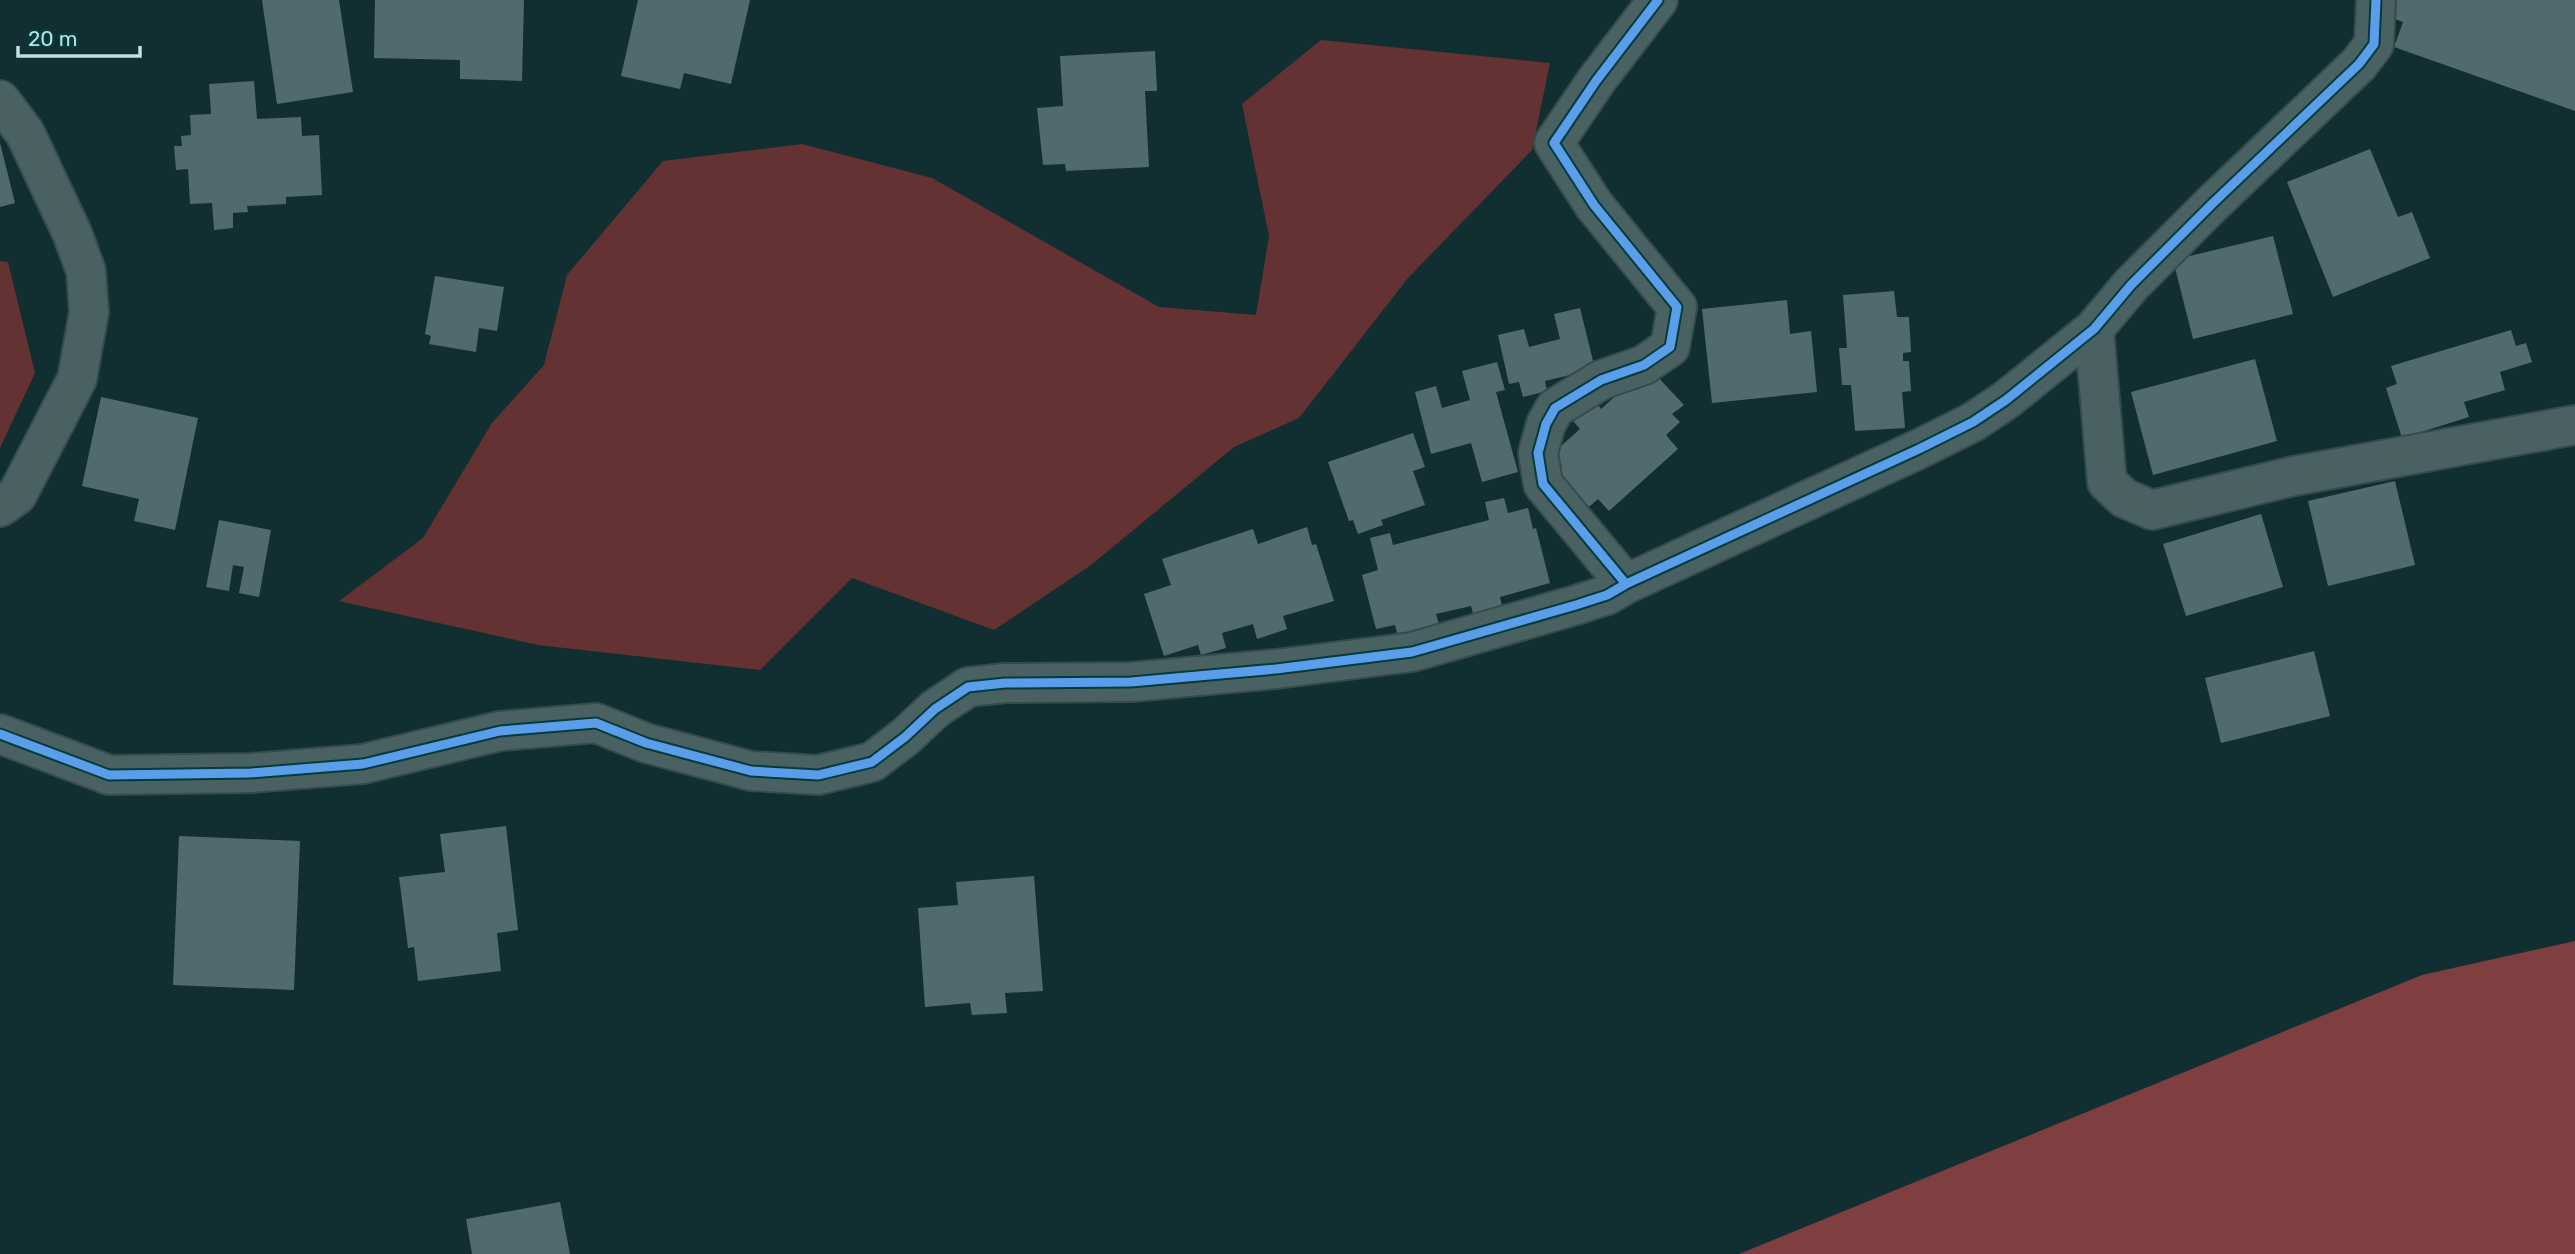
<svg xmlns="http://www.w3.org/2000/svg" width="2575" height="1254" font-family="Rubik,sans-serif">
<rect width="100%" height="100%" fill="#112f30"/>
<!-- green -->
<path fill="#643233" d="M1321,40L1550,63L1532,150L1408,278L1299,418L1234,447L1091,565L994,630L852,578L760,670L538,645L339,601L423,538L492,423L544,365L567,275L663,161L802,144L932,178L1159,307L1256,315L1269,236L1242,104Z
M0,261L8,262L35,373L0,448Z"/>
<!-- forest -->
<path fill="#7f3e40" d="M2575,941V1254H1739L2422,975Z"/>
<!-- building -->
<path fill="#516a6e" d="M262,0H339L353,92L277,104Z
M375,0H524L522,81L460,79V60L374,58Z
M638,0H750L731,84L684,73L680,89L621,76Z
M2389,0H2575V111L2394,47L2403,22L2384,15Z
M1155,51L1157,91H1145L1149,167L1066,171L1065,164L1043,165L1037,108L1063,106L1060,56Z
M254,81L257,119L301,117L302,136L319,135L322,195L286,197V204L247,206L248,212L233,213V228L214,230L212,203L190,204L188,169L176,170L174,146H182L181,136L191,135L190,115L211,114L209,84Z
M0,143L15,203L0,207Z
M2370,149L2398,217L2412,212L2430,258L2333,297L2287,182Z
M2273,236L2293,314L2193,339L2173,260Z
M435,276L504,287L497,331L479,328L476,352L429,344L431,336L425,334Z
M1894,291L1897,317H1909L1911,352L1903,353V361H1909L1911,391L1902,392L1905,428L1855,431L1851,385H1842L1839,348H1847L1843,295Z
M1787,300L1790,334L1811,331L1817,392L1712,403L1702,309Z
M1580,308L1595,369L1545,381L1547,391L1523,397L1519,382L1509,384L1498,335L1524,329L1529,347L1560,339L1554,314Z
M2511,330L2516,346L2526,343L2532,362L2500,372L2505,390L2464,402L2469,417L2402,438L2386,388L2397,384L2391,366Z
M2255,359L2277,441L2153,475L2131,392Z
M1497,362L1505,390L1496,392L1518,472L1482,482L1471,443L1431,454L1415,392L1436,386L1442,408L1470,400L1462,371Z
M1655,374L1684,405L1672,414L1680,422L1666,435L1678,449L1609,511L1598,499L1582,513L1549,477L1562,465L1552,454L1580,429L1573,421L1595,401L1601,409L1631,382L1637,390Z
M101,397L198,418L175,530L134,521L139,499L82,486Z
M1413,433L1425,467L1413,471L1425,505L1381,520L1383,525L1358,534L1353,520L1349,521L1328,462Z
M2395,481L2415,565L2328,586L2308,501Z
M1504,498L1508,513L1528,508L1533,529L1536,528L1550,583L1500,597L1503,610L1474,617L1471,606L1436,614L1440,627L1398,637L1395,625L1376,629L1362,575L1378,570L1370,538L1390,533L1393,545L1489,520L1485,502Z
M2261,514L2283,587L2186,616L2163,544Z
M219,520L271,530L259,597L239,593L244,567L233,565L229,591L206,587Z
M1307,527L1312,545L1316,544L1334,601L1283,616L1287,629L1257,639L1253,624L1222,633L1226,648L1201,655L1198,645L1164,656L1144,594L1171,585L1162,559L1253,529L1258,544Z
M2314,651L2330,716L2221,743L2205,678Z
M506,826L518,930L497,933L501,971L418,981L414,947L408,948L399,877L445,872L440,834Z
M179,836L300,841L294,990L173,985Z
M1034,876L1043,991L1005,993L1007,1013L972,1015L970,1003L925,1007L918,908L958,905L956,882Z
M560,1202L570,1254H472L466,1219Z"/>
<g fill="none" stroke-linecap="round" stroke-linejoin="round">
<defs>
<path id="minor" d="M0,100L25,133L72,233L86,271L89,312L77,379L17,495L0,507
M2094,329L2107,482L2124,498L2152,510L2294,476L2575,425
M1626,584L1543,484L1538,453L1546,424L1555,408L1601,380L1644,365L1670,347L1677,307L1594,205L1554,143L1596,81L1658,0
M0,734L109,775L251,773L363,764L500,731L596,723L646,743L751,771L818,775L872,762L905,737L935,709L968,687L1005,683L1131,682L1276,669L1412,652L1576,605L1607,595L1626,584L1919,449L1973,422L2006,400L2094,329L2131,285L2212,204L2359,64L2374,44L2376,0"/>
</defs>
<!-- minor casing -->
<use href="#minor" stroke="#354b4c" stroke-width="42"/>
<!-- minor -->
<use href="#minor" stroke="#4a6162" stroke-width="38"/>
<defs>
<path id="cycleway" d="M1626,584L1543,484L1538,453L1546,424L1555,408L1601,380L1644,365L1670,347L1677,307L1594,205L1554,143L1596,81L1658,0
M0,734L109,775L251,773L363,764L500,731L596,723L646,743L751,771L818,775L872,762L905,737L935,709L968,687L1005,683L1131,682L1276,669L1412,652L1576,605L1607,595L1626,584L1919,449L1973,422L2006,400L2094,329L2131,285L2212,204L2359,64L2374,44L2376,0"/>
</defs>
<!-- cycleway casing -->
<use href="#cycleway" stroke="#043b3d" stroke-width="13"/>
<!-- cycleway -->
<use href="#cycleway" stroke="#5a9eea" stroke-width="9"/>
</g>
<!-- scale -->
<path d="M18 46v10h122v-10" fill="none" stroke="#c0dfe0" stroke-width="3.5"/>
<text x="28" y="46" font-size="21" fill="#c0dfe0" stroke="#043b3d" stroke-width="5" paint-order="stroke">20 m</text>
</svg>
